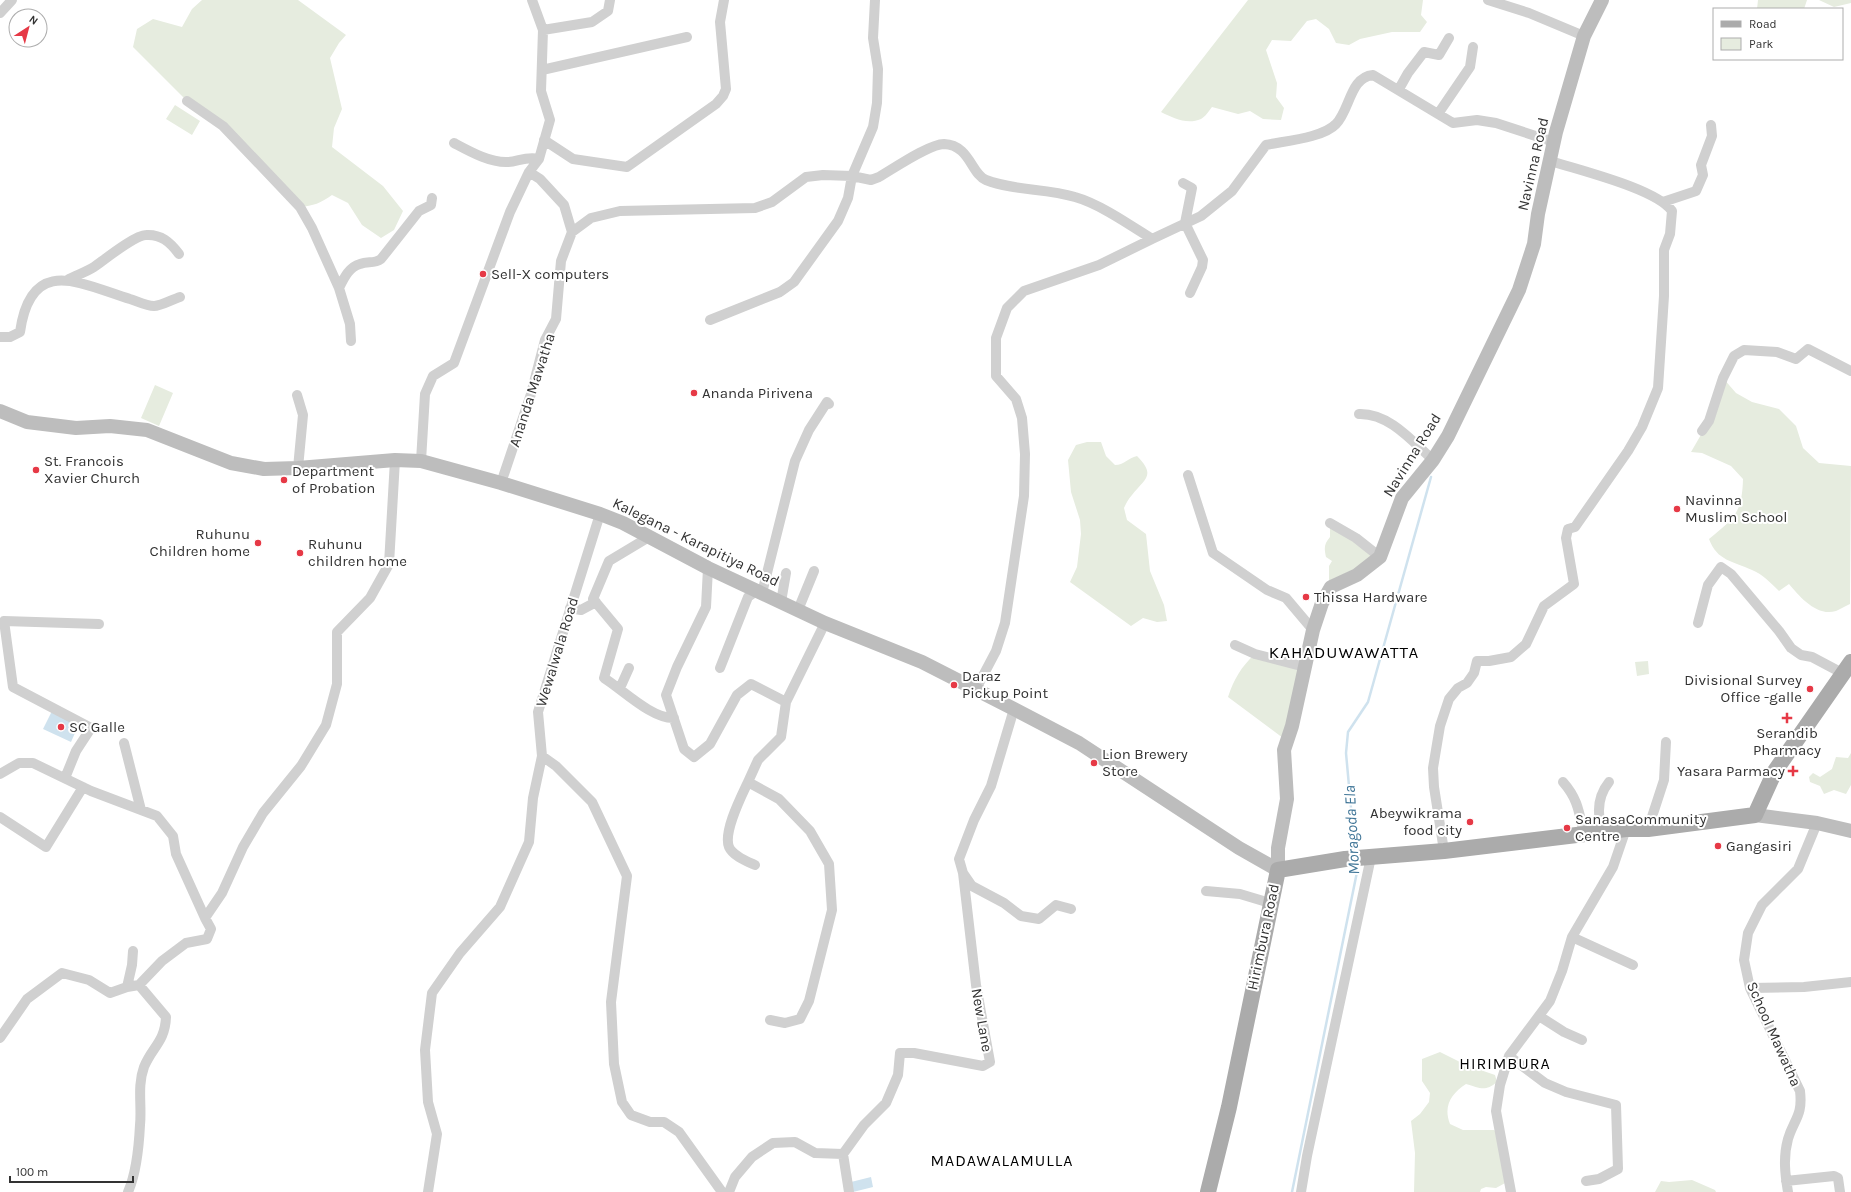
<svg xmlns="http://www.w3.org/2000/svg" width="1851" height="1192" font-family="Karla,sans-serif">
<rect width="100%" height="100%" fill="#fff"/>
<!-- green -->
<path fill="#e6ecdf" d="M202,0H298L346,35L339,43L330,58L342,109L334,128L332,147L383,186L403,211L394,230L381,238L362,225L348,203L332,195C321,203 313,206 300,207L223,126L187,101L133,47L137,29L153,19L182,27L192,9Z
M1248,0H1423L1421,15L1427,22L1420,32H1392L1360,39L1349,45L1336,43L1329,29L1316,19L1307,21L1291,41L1272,40L1266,50L1277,83L1276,97L1284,108L1281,120L1263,119L1250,111L1238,114L1212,107C1209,111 1205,117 1201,119C1187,125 1173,118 1161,112Z
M1758,0H1807L1804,9H1757Z
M1819,0H1851V3L1834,7Z
M175,105L200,121L192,135L166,119Z
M1723,378L1736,393L1752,402L1779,409L1796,426L1803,448L1819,463L1851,466L1850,604C1845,606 1841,609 1836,611C1817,617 1800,597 1789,584L1779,591C1771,583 1762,574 1752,570C1733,561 1717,561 1709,539C1734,518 1742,514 1743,479L1731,466L1702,453L1691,452L1709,421Z
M155,385L173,393L159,426L141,418Z
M1087,442H1101L1106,456L1115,465C1124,465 1128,458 1137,456C1157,476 1144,479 1132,495C1128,499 1126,504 1124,508L1127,520L1146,534L1150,571L1164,605L1167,621L1157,622L1143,618L1131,626L1070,582L1077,567L1081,534L1080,520L1071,492L1068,460L1076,445Z
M1330,523L1380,557L1329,581V566L1332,561L1326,557C1324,548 1324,544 1330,537Z
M1255,654L1305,667L1287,741L1228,697C1234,679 1241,667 1255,654Z
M1648,661L1649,674L1637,676L1635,662Z
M1851,753V785L1846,794L1834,790L1824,794L1820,786L1810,782L1809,777L1813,773L1820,777L1832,769L1836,757L1848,758Z
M1440,1052L1466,1065L1495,1075L1497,1082C1485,1092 1480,1088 1466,1084C1451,1094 1443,1106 1450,1124L1463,1130H1494L1498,1133L1507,1182L1496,1188L1486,1187L1481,1189L1480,1192H1414L1415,1153L1411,1121L1420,1114L1429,1102L1430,1093L1422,1081V1059Z
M1692,1180L1715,1190L1716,1192H1655L1661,1181L1669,1182Z"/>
<!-- water -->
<path fill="#cfe2ee" d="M52,711L79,724L71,742L43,729Z
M871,1177L873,1187L853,1192L851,1182Z"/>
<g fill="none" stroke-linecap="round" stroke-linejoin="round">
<!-- stream -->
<path stroke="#cfe2ee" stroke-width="2.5" d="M1355,852L1346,753L1348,732L1368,702L1431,477
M1292,1192L1357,872L1356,863"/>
<!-- street -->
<path stroke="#d0d0d0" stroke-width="10" d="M1488,0L1529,13L1584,36
M0,13L12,0
M543,30L592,22L608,11L610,0
M542,70L687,37
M1399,89L1408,73L1424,52L1439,55L1449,38
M187,101L223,126L300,207L312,228L339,288L350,324L351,341
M1440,115V111L1470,67L1473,47
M544,140L573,159L627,167L716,104L723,96L726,89L720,22L724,0
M454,143C469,151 490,163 508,162C519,161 527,156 539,159
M1183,183L1192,188L1185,223L1203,260L1202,267L1190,293
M1663,202L1696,191L1703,175L1701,165L1712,136L1711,125
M572,232L591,218L620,211L755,208L772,202L806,177L823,175L852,176L871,180L879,177C893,169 929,144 944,144C970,145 971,174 986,180C1014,191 1046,188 1075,197C1100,204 1130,225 1152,239L1201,216L1232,191L1266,145C1284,141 1323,138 1336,124C1350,110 1350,77 1373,75L1453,123L1477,120L1496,123L1554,142
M69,279C77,275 86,272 94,267C104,260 135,235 146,235C161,234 170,242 179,254
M339,288C344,278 349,267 360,264C368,261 374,264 381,259L419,211L431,205L432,198
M710,320L780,292L794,282L838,221L848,198L852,176L873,127L877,103L878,69L873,38L875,0
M0,337H10L20,332C31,255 79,283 130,299C137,301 146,306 154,306C161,306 173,299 180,297
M297,395L303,415L298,468
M1359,414C1389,413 1412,441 1433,460
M1702,431L1709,421L1723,378L1734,356L1744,350L1777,352L1796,359L1808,349L1851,371
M421,461L425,394L433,376L454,363L510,212L529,172L539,159L550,120L541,91L543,30L532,0
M1188,475L1213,553L1267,590L1286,598L1313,630
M501,483L531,394L545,340L556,319L561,261L572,232L564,205L540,179L529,172
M1330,523L1356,538L1380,557
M649,537L609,561L593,599L618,629L604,678C623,690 652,719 674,718
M708,568L706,607L677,667L666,695L684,749L694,757L710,744L737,695L751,684L786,702L781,737L758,760L748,782L779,799L810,831L829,864L832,910L809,1001L800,1019L785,1023L770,1020
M762,593L795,461L809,430L827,402L829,404
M781,602L786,573
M570,608L581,610L596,602
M798,610L814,571
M1698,623L1708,585L1721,567L1731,574L1779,631L1791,648L1801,655L1812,657L1844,674
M1235,645L1255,654L1305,667
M720,668L748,597L756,591
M620,688L629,668
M976,689L996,651L1005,623L1024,496L1025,454L1022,418L1016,399L996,376V338L1007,308L1024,291L1099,265L1152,239
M786,702L825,623
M124,743L141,810
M542,756L556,766L592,802L627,876L611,1002L614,1064L622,1102L631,1115L650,1122H664L679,1132L722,1192
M0,774L19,763H33L91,791L157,816L173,836L176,854L205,918
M65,778L76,751L91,728L13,687L4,621L99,624
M748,782C741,797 723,832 729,847C733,856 746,861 755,865
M1563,782C1578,799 1579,812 1584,834
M0,817L46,847L83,787
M1648,829L1664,780L1666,742
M1603,832C1597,815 1597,797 1609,782
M1444,851L1434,787L1433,768L1440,726L1449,699L1458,688L1467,683L1474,673L1477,661H1489L1511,657L1526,644L1544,606L1574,584L1566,538L1568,529L1575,527L1628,451L1642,427L1658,388L1664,296V250L1670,234L1672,211C1656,189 1582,171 1554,162L1550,163
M963,873L972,886L1004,903L1021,916L1039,919L1056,905L1071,909
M1206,891L1240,894L1270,903
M1572,937L1633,965
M127,987L132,965L133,951
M1750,988L1804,987L1851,982
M1539,1016L1564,1032L1582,1040
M0,1038L27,999L62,973L89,980L110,993L127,987L139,985
M1509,1056L1545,1083L1566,1092L1616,1105L1618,1169L1599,1179L1586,1181
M843,1154L849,1192
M1786,1181L1834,1176L1838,1178L1840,1192
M128,1192C136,1174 139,1145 140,1125C142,1106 137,1086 144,1067C152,1047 165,1042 166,1017L139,985L162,961L186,943L207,939L211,929L205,918L222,893L243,847L263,813L301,766L326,725L337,684V632L370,598L389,564L395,460
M428,1192L437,1134L428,1102L425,1050L432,993L460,953L500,907L529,842L533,798L542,756L538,712L600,514
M729,1192L735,1177L752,1157L773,1143L795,1142L815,1153L843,1154L864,1125L886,1103L898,1075L900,1053H914L983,1066L990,1062L976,985L963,873L959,859L974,820L991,786L1014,709
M1301,1192L1307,1156L1371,857
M1511,1192L1496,1111L1500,1085L1509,1056L1550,1001L1562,971L1572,937L1613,867L1626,829
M1788,1192C1785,1174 1783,1157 1788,1139C1794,1119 1803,1116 1800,1091L1750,988L1744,960L1748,933L1762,905L1798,869L1817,823"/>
<!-- secondary -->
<path stroke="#bdbdbd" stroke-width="14" d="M0,411L27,422L76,428L110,426L147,430L231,463L264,469L298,468L395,460L421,461L501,483L600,514L623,523L708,568L825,623L922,662L1014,709L1079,743L1239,848L1278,870V848L1287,799L1284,750L1292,726L1313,630L1322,603L1331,587L1357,575L1380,557L1402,498L1433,460L1448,436L1519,290L1534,244L1538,214L1556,132L1584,36L1602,0
M1755,815L1817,823L1851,831"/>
<!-- primary -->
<path stroke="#ababab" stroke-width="16" d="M1208,1192L1229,1107L1278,870L1345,859L1444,851L1626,829H1648L1755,815L1775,771L1851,662"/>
</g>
<!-- markers -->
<g fill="#e63946" stroke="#fff" stroke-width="1.5">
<circle cx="483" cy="274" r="4"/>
<circle cx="694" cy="393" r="4"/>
<circle cx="36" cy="470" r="4"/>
<circle cx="284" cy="480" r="4"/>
<circle cx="1677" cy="509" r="4"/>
<circle cx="258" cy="543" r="4"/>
<circle cx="300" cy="553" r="4"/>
<circle cx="1306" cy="597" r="4"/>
<circle cx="954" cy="685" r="4"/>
<circle cx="1810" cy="689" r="4"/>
<path d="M1785 712h4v4h4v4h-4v4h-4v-4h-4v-4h4z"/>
<circle cx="61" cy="727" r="4"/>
<circle cx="1094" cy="763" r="4"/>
<path d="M1791 765h4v4h4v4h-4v4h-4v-4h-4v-4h4z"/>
<circle cx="1470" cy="822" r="4"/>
<circle cx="1567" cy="828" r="4"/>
<circle cx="1718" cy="846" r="4"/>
</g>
<g text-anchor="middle" stroke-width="4" stroke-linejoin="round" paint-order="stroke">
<!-- street labels -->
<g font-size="15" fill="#333" stroke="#fff">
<text transform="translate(1533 164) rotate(-77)" y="5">Navinna Road</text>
<text transform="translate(532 390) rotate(-72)" y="5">Ananda Mawatha</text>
<text transform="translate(1412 455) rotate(-58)" y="5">Navinna Road</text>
<text transform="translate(696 542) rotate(26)" y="5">Kalegana - Karapitiya Road</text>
<text transform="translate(557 652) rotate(-73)" y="5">Wewalwala Road</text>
<text transform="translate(1263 937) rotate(-78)" y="5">Hirimbura Road</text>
<text transform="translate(982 1020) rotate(80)" y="5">New Lane</text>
<text transform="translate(1774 1034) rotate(66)" y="5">School Mawatha</text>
</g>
<!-- poi labels -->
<g font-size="15" fill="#333" stroke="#fff" text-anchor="start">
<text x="491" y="279">Sell-X computers</text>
<text x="702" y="398">Ananda Pirivena</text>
<text x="44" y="466">St. Francois<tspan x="44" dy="17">Xavier Church</tspan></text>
<text x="292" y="476">Department<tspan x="292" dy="17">of Probation</tspan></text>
<text x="1685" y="505">Navinna<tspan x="1685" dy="17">Muslim School</tspan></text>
<text x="250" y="539" text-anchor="end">Ruhunu<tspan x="250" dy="17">Children home</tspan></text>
<text x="308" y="549">Ruhunu<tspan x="308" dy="17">children home</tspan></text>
<text x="1314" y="602">Thissa Hardware</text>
<text x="962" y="681">Daraz<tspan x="962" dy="17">Pickup Point</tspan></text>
<text x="1802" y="685" text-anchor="end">Divisional Survey<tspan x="1802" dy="17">Office -galle</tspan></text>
<text x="69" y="732">SC Galle</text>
<text x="1787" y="738" text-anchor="middle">Serandib<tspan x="1787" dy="17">Pharmacy</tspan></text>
<text x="1102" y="759">Lion Brewery<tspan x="1102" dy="17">Store</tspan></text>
<text x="1785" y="776" text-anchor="end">Yasara Parmacy</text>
<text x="1462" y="818" text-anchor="end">Abeywikrama<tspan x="1462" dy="17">food city</tspan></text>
<text x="1575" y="824">SanasaCommunity<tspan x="1575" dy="17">Centre</tspan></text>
<text x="1726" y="851">Gangasiri</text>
</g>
<!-- water labels -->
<g font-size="16" font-style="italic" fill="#3f7597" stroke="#fff">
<text transform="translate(1351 830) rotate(-93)" y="6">Moragoda Ela</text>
</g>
<!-- neighbourhood labels -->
<g font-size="16" letter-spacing="1" fill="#000" stroke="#fff">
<text x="1505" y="1069">HIRIMBURA</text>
<text x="1002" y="1166">MADAWALAMULLA</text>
</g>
<!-- quarter labels -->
<g font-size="17" letter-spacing="1" fill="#000" stroke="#fff">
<text x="1344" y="658">KAHADUWAWATTA</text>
</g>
</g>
<!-- legend -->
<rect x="1713" y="8" width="130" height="52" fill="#ffffff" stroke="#adadad"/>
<rect x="1721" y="21" width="20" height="6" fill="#ababab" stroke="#adadad"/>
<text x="1749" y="28" font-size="12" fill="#333333">Road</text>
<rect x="1721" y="38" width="20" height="12" fill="#e6ecdf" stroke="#adadad"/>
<text x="1749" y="48" font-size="12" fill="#333333">Park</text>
<!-- north arrow -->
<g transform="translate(28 28) rotate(36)"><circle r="19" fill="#ffffff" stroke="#adadad"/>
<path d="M0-3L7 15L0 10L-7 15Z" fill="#e63946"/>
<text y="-6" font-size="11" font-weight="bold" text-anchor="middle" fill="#333333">N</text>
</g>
<!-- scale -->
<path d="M10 1176v6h123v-6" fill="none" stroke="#333333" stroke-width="2"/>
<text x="16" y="1176" font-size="12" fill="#333333" stroke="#ffffff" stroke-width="3" paint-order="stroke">100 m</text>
</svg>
